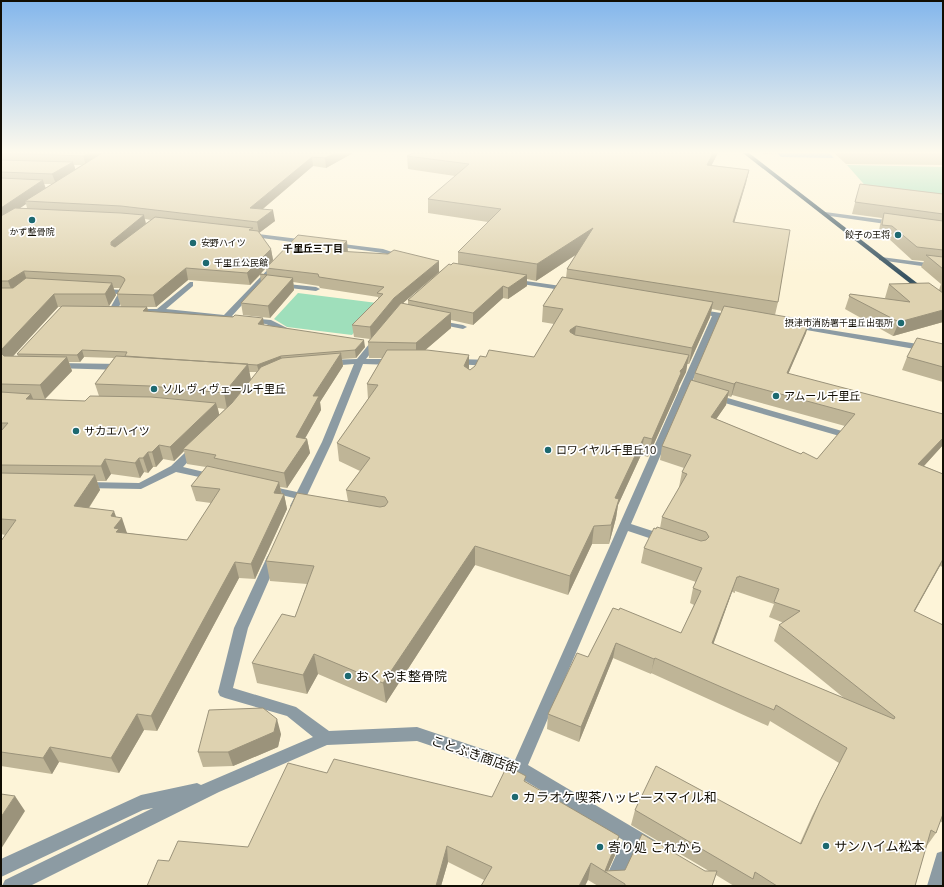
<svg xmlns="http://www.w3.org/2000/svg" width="944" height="887" font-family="'Open Sans','Noto Sans JP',sans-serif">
<rect width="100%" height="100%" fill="#fdf4d8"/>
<!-- green -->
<path fill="#9fdfbb" d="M847,165L943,167V199L870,191Z
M298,293L377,303L352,335L287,327L274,319Z"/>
<!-- water -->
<path fill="#8cbaf3" d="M777,153H829L834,158L781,157Z"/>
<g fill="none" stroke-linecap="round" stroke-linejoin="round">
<!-- minor -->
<path fill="#8c9ba3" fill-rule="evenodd" d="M825,212L893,221L896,223L893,225L823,215V213Z
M249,233L307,240L310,242L307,244L247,236V234Z
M335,243L383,249L404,256L401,258L383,253L333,246L332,245Z
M881,257L943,265V269L879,260V258Z
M276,262L279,264L278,265L232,316L235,318L234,320L159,313H136L132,311L136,309H157L190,282H193V286L166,309L224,315L274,263Z
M512,279L568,287L572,289L568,291L515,283L511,281Z
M278,283L316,287L320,289L316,291L281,287H278Z
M99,289L126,290L127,292L116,312H110L109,310L118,294L99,293Z
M695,309L734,315L738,317L734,319L720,317L631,524L668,536L670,539L668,542L664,543L628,531L528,765L656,841L658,847L656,853L650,855L636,848L620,886H602L623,840L514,774L417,741L327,745L219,792L30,886H2L5,880L153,808L143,810L1,877V859L141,795L197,783L201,785L313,737L287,716L225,698L220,696L218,692L234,628L267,557L269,554L273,553L277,554L279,557L248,628L233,688L296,707L329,731L417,727L515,760L712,316L695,313Z
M248,318L271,320L295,332L291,334H288L266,324L248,322Z
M435,320L463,325L467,327L463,329L438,324H435Z
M792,324L943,348V354L795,328L791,326Z
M374,338H380L381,340L366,359H393L397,362L393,365L363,364L332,442L302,506L300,509H292L290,506L294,498L265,491L264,489L265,487L269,486L297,492L322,442L354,364L329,366L325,363L329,360L357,359Z
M457,359L491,360L495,363L491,366L454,364L453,362L454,360Z
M57,363L121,364L125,367L121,370L54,368L53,366Z
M714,394L842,431L844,433L842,435H836L711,399L709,397L711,395Z
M195,446L200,449L183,467L217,475L218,477L217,479L213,480L176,472L141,489L85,488L80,485L85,482L139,483L171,466L191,447Z
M943,851V886H927L937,853Z"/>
<!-- major -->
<path fill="#385361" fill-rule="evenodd" d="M743,153H749L943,303V309Z"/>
</g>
<!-- wall -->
<path fill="#bfb597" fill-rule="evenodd" d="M1,153H353L326,168L313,166L263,209L275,221L259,233L271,249L273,260L348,252L439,261V272L451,265L458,264V252L488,222L428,213V199L455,176L408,169L407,156L413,153H718L711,165L749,170L746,183L734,222L778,302L775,315L806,333L788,374L943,414V445L924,466L943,474V567L940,566L914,612L943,625V823L940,821L936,833L926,847L915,886H734L716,875L712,886H598L588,880H484L448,862L441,886H147L169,861L248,847L327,773L492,797L525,781L616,853L608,871H709L631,825L635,810L800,843L812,816L839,763L770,721L768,726L651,673V674L613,658L579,742L547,729L548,714L588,657L613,608L681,633L694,605L690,603L693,588L696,582L641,563L644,548L656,529L660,528L662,517L680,487H679L682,472L684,468L660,460L662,446L693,381L695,373L722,311L712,309L710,317L689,364H687L686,372L679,386L678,390L648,457L641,455L618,505L616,518L609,544H592L568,595L475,565L386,703L318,674L307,694L257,683L252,663L295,617L307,584L270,581L266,561L348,501L346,490L360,471L339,461L337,443L368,399L367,384L382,358H369L368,342L370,339L354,337L352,325L378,299V297L320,288L319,286L293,282L294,290L270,318L243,315L241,303L261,282L260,275L250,285L188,280L156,307H121L117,294L120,288H113L116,295L109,306L90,307H147L148,311L264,325L365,347L356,358L342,359L343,366L320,402L321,410L305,438L307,439L310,453L287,488L280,487L282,494H284L287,509L255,579L239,578L157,731L144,730L119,773L59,762L52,774L1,766V541L5,535L1,534ZM74,165H82L75,169ZM44,184H52L46,188ZM26,204L27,208H20ZM145,219L151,220L146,223ZM577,254L567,269L566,278L543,306L542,322L554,324L534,357H486L470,370L425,350L451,328V320L473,325L503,298L508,299L527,286V279L536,281ZM266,268L267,275L260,274ZM435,276L408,300V305L403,303ZM58,307H62L17,354L18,356H13ZM84,357L114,358L95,384L99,396L85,401L33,399H45L72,371L69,362H80ZM249,372H257L251,380ZM732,395L845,426L817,459L801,454L716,419L726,405L728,396L731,397ZM218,408L225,409L219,415ZM184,451L187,464L206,467L191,486L196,501L211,503L187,540L127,533L116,517L89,508L100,490L97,481H106L111,474L140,478L144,472L148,473L153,467H156L163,459L174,461ZM735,591L774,604L769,617L784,623L779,625L774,641L844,698L713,644L732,592L735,593Z
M762,153H790L764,154Z
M834,153H943V165L846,164Z
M860,184L943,194V322L893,336L845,309L850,294L886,299L885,298L889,284L939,290L941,284L921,267L924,261L912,260L888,238L878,237L880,225L882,218L852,214Z
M943,344V382L902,370L907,357Z
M281,734L278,747L233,766L203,767L198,752Z"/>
<!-- shaded-wall -->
<path fill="#9b937b" d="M89,153H108L86,165L83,156Z
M335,153H353L326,168L325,158Z
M713,153H718L705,178L707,165Z
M312,157L313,166L252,218L250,208Z
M73,162L76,171L56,184L52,174Z
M749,170L746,183L730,237L733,222Z
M43,180L46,190L25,201L26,204L1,221V208Z
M273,210L275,221L259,233L257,222Z
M144,215L146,226L114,256L111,242Z
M593,228L592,244L536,281L537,264Z
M347,241L348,252L337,251Z
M271,249L273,260L250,285L247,273Z
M439,261V272L395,310L371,339L370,327L394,298Z
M186,268L188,280L156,307L153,295Z
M24,271L28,284L13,294L8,281Z
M527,275V286L508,299V288Z
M293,278L294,290L270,318L268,306Z
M112,283L116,295L109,306L105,294Z
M503,286V298L473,325V313Z
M54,294L58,307L5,365L1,357V350Z
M713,302L710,317L689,364L692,348Z
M147,307L149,314L143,311Z
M943,310V322L893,336L899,322Z
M451,313V328L416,358V343Z
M263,318L264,325L258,324Z
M810,321L806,333L783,386L787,373Z
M576,326L574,343L569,346L570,330Z
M364,340L365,347L356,358L355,350Z
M82,350L84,357L80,362L77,355Z
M341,353L343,366L320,402L321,410L298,451L296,437L313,396Z
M469,355V372L464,366Z
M689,355L686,372L679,386L678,390L648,457L652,439L680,371Z
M281,356L282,364L259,372L257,365Z
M67,357L72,371L45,399L40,385Z
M248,364L251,380L227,409L224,393Z
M736,382L732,395L731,397L734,384Z
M729,391L726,405L708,431L711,417Z
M31,394L37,408L26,399Z
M216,403L220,417L183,449L184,451L174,461L170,447Z
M644,437L641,455L618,505L616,518L609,544L615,498Z
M943,438V445L912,479L918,464Z
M307,439L310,453L287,488L284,473Z
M159,445L163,459L156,467L152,452Z
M148,452L153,467L148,473L143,458Z
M139,458L144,472L140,478L135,463Z
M105,459L111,474L106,481L101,466Z
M95,475L100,490L80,521L74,506Z
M279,482L282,497L274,493Z
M284,494L287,509L255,579L251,564Z
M114,511L118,522L122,518L127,533L123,539L114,528L111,516Z
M594,526L592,544L568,595L570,576Z
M475,546V565L386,703L383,683Z
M943,559L940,566L906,627L914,611Z
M235,562L239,578L157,731L151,716Z
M737,577L732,592L708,659L712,643Z
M616,643L613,658L579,742L581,727Z
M314,654L318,674L307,694L303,675Z
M655,658L651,673V674L654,659Z
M137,714L144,730L119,773L111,758Z
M277,719L281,734L278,747L233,766L228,752Z
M50,747L59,762L52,774L43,758Z
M15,796L25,811L1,849V817Z
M619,836L616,853L607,873L604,872Z
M447,846L448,862L441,886H436Z
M591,863L588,880L585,886H579Z"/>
<!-- building -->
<path fill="#ded2b0" stroke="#9b937b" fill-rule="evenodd" d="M1,153H89L83,156Z
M102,153H335L325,158L312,157L250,208L273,210L257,222L121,206L25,201Z
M413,153H713L707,165L749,170L733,222L790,230L778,302L567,269L593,228L537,264L458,252L501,209L428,199L469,164L407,156Z
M1,160L73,162L52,174L1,172Z
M1,178L43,180L1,208Z
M860,184L943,194V214L855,202Z
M15,208L121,213L144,215L111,242V245L115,247L155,217L253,228L249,230L258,231L271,249L247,273L186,268L153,295L117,294L125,280L124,278L120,276L24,271L8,281H1V216Z
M884,213L943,221V250L917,247L892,226L882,225Z
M298,235L347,241L337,251L388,254L394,250L439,261L394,298L370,327L352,325L383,294L377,293L384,287L319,277L318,274L266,268Z
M926,255L943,257V269Z
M453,263L527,275L508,288L503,286L473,313L408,300L449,264L451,265Z
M260,274L293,278L268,306L241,303L267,275Z
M562,277L713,302L692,348L576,326L570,330V332L575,335L689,355L683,368L680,371L681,373L652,439L644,437L615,498L619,499L611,525L594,526L570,576L475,546L383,683L314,654L303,675L252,663L282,614L295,617L314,566L266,561L297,493L380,507L385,506L388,502L385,497L346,490L370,458L337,443L378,385L367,384L387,350H427L469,355L464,366L470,370L475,366L480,356L486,357L489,350L534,357L563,309L543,306Z
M26,278L112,283L105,294H54L1,350V288H13Z
M929,283L943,293V310L899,322L849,296L850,294L910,302L889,284Z
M401,303L451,313L416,343L368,342Z
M62,306L147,307L143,311L233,317L235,315L263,318L258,324L364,340L355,350L281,356L257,365L125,356L127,352L82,350L77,355L17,354Z
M724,306L810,321L787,373L943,414V438L918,464L943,474V559L914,611L943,625V814L936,833L931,830L915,886H777L755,872L753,879L635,810L656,766L801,844L820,801L847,748L776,705L774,710L655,658L654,659L616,643L581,727L548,714L577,653L588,657L613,608L619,610L620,608L681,633L701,591L693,588L702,568L644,548L654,528L656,529L657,527L701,541L706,540L709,537L706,532L662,517L687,474L682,472L691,455L662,446L691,380L729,391L711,417L801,454L803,452L817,459L855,414L736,382L734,384L695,373ZM739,576L779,589L774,602L800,611L779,625L895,717L894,719L712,643L737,577H739Z
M917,338L943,344V367L907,357Z
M1,353L4,356L67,357L40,385L1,384Z
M341,353L313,396H319L296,437L307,439L284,473L214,458L216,455L183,449L232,403L261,367L282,358Z
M116,356L248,364L224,393L150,386L95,384Z
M1,392L31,394L26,399L85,401L90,396L151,397L216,403L170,447L159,445L152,452H148L143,458H139L135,463L105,459L101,466L1,465V431L8,423H1Z
M207,466L279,482L274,493L284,494L251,564L235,562L151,716L137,714L111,758L50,747L43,758L1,752V541L16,520L1,519V473L95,475L74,506L114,511L111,516L122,518L114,528L119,529L116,532L187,540L220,489L191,486Z
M263,708L277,719L274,732L228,752H198L209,710Z
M334,759L492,797L507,766L526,776L524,781L619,836L605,871L625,870L642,834L705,871H717L712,886H625V884L591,863L579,886H481L492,867L447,846L436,886H147L158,860L169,861L178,841L248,847L288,763L327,773Z
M1,794L15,796L1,817Z"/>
<!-- sky -->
<linearGradient id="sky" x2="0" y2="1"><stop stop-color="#83b6ec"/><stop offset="0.55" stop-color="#fefaed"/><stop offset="1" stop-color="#fefaed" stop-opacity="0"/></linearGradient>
<rect width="944" height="277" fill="url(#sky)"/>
<!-- markers -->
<g fill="#1d6970" stroke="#fff" stroke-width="1.5">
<circle cx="32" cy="220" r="4"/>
<circle cx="898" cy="235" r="4"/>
<circle cx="193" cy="243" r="4"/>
<circle cx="206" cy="263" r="4"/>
<circle cx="901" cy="323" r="4"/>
<circle cx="154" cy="389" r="4"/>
<circle cx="776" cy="396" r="4"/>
<circle cx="76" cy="431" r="4"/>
<circle cx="548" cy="450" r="4"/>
<circle cx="348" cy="676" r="4"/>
<circle cx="515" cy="797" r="4"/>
<circle cx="826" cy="846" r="4"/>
<circle cx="600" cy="847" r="4"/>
</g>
<g text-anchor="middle" stroke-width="3.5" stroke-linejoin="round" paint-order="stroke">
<!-- far-poi labels -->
<g font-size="9" fill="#110d03" stroke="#fff" text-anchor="end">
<text x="32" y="235" text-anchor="middle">かず整骨院</text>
<text x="890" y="238">餃子の王将</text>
<text x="201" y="246" text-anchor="start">安野ハイツ</text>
<text x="214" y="266" text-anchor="start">千里丘公民館</text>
<text x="893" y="326">摂津市消防署千里丘出張所</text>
</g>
<!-- far-neighbourhood labels -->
<g font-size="10" font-weight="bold" fill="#110d03" stroke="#fff">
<text x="313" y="252">千里丘三丁目</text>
</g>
<!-- poi labels -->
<g font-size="11" fill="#110d03" stroke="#fff" text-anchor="start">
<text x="162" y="393">ソル ヴィヴェール千里丘</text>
<text x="784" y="400">アムール千里丘</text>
<text x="84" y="435">サカエハイツ</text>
<text x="556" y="454">ロワイヤル千里丘10</text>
</g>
<!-- near-poi labels -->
<g font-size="13" fill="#110d03" stroke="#fff" text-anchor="start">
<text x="356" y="681">おくやま整骨院</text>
<text x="523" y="802">カラオケ喫茶ハッピースマイル和</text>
<text x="834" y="851">サンハイム松本</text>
<text x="608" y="852">寄り処 これから</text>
</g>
<!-- near-street labels -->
<g font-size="13" fill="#110d03" stroke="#fff">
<text transform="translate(475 754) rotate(19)" y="5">ことぶき商店街</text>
</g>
</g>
<!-- border -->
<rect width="944" height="887" fill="none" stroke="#110d03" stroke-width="4"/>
</svg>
